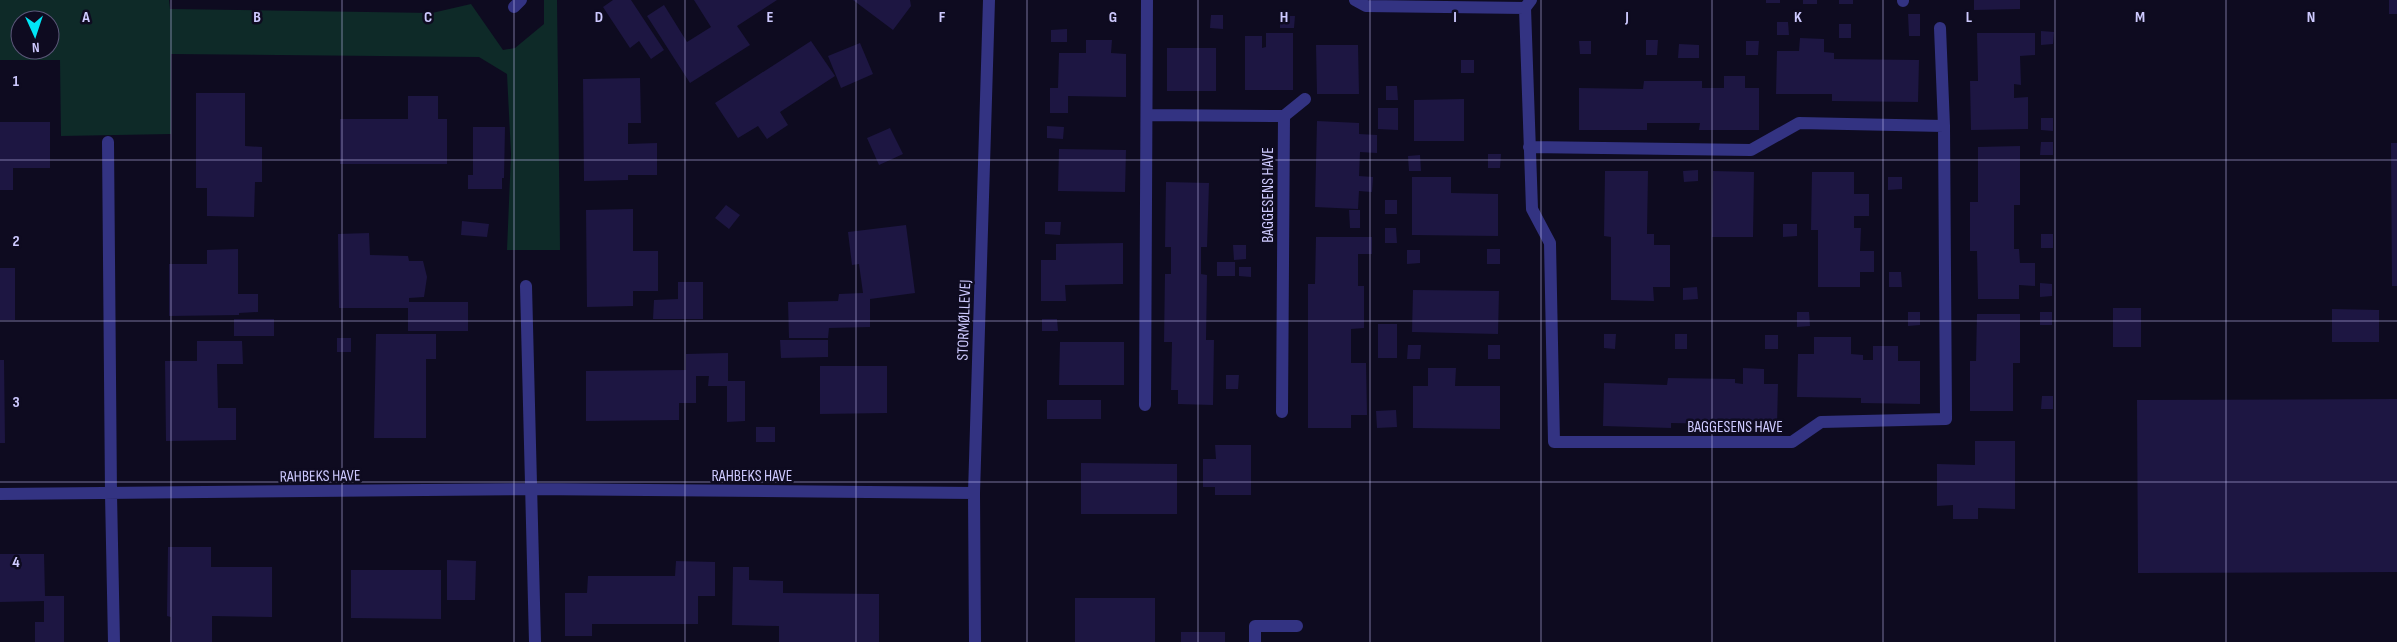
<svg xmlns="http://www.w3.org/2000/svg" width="2397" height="642" font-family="'Sofia Sans Condensed',sans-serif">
<rect width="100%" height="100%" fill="#0e0b20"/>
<!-- green -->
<path fill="#0e2a28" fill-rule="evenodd" d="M0,0H169L170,9L432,13L471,4L503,50L515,48L544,24V0H557L560,250H507L511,154L507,74L479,57L171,54V134L61,136L60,60H0ZM20,20H50V50H20Z"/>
<!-- building -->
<path fill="#1d1642" d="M613,0H631L664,50L651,59L639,41L630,48L603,7Z
M694,0H777L737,26L750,45L690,83L647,16L664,5L687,42L711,27Z
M853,0H910L911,6L893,30Z
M1766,0H1780V3H1766Z
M1803,0H1817V4H1803Z
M1839,0H1853V4H1839Z
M1974,0H2020V9L1974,10Z
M2389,0H2397V14H2389Z
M1908,14H1920V36H1909Z
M1211,15H1223V29L1210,28Z
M1280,16H1295L1294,28H1280Z
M1777,22H1788L1789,35H1777Z
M1839,24H1851V38H1839Z
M1067,29V42H1051V30Z
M2041,31L2054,32L2053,44L2041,45Z
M1266,33H1293V90H1245V36H1262V48L1266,47Z
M1977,33H2035V55L2020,56L2021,85L2014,84V98L2028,97V129L1971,130L1970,81H1978Z
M1800,38L1824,39V52L1834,53V59L1919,60L1918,102L1832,101V94H1776L1777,51H1799Z
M1086,40H1112L1111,53L1126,54V97L1068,96V113H1050V88H1058L1059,53H1086Z
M1646,40H1658L1657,55H1646Z
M811,41L835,76L780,112L788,125L767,139L758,126L738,138L715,103Z
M1579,41H1591V54H1580Z
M1746,41H1759L1758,55H1746Z
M860,43L873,74L841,88L828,56Z
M1679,44L1699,45V58H1678Z
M1316,45H1358L1359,94H1317Z
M1167,48H1216V91H1167Z
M1461,60H1474V73H1461Z
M1724,76H1745V88H1759V130H1699L1700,123H1647V130H1579V88L1643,89L1644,81H1702V88H1724Z
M640,78L641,123H628V144L657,143V175H628V180L584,181L583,79Z
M1386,86H1397L1398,100H1386Z
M196,93H245V146L262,147V182H255L254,217L207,216V188H196Z
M408,96H438V119H447V164H340V119H408Z
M1464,99V141H1414V100Z
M1378,108H1398V130L1378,129Z
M2041,118H2053V131L2041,130Z
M1317,121L1359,123V134L1377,135V153L1360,152L1359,176L1373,177L1372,192L1359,191L1358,209L1315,207Z
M0,122H50V168H13V190H0Z
M1047,126L1064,127L1063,139L1047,138Z
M473,127H505L504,178H502V189H468V175H473Z
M890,128L903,154L879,165L867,138Z
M2041,142H2053V155H2040Z
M2391,143H2397V286H2392Z
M2020,146V205H2014V249H2019L2020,263H2035V286L2019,285V299H1978L1977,251H1970V202H1978V147Z
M1059,149L1126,150L1125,192L1058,191Z
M1488,154H1501L1500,168H1488Z
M1420,155L1421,171H1409L1408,156Z
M1698,170V181L1684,182L1683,171Z
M1605,171H1648L1647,234H1654V245H1670V287H1653L1654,301L1611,300V237L1604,236Z
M1713,171L1754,172L1753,237H1712Z
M1812,172H1854V194H1869V216H1854V228H1861L1860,251H1874V272H1860V287H1818V230H1811Z
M1412,177H1451V193L1498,194V236L1412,235Z
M1888,177H1902V189L1888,190Z
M1166,182L1209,183L1207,247H1201V274L1207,275L1206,340H1214L1213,405L1178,404V390H1171L1172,342H1164L1165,274H1171V247H1165Z
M1385,200H1397V214H1385Z
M726,205L740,215L729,229L715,218Z
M633,209V251H658V291H633V306L587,307L586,210Z
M1349,210H1360V228H1350Z
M462,221L489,224L487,237L461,235Z
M1045,222H1061L1060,235L1045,234Z
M1783,224H1797V236L1783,237Z
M906,225L915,293L870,299V327L829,328L828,338H789L788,302L838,301L839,294L863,293L859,264L852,265L848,232Z
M1385,228H1396L1397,243H1385Z
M369,233L370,255L408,256L409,261H423L427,277L424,297L409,298V302H468V331H408V308H339L338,234Z
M2041,234H2053V248H2041Z
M1316,237H1372V254H1358V286H1364V328L1351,329V363H1366L1367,415H1351V428H1308V284H1315Z
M1123,243V284L1065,285L1066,301H1041V260H1056V244Z
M1233,245H1246V259L1234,260Z
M238,249V294H258V312L239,313V315L169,316V264H207V250Z
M1487,249H1500V264H1487Z
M1407,250H1420V263L1407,264Z
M1217,262H1235V276H1217Z
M1239,267H1251V277L1239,276Z
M0,268H15V320H0Z
M1889,272H1901L1902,287H1889Z
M678,282H703V319H653L654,300L678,299Z
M2040,283L2052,284V296L2040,297Z
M1697,287L1698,299L1683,300V288Z
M1413,290L1499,291L1498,334L1412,332Z
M2113,308H2141V347H2113Z
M2332,309L2379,310V342H2332Z
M1797,312H1809L1810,326L1797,327Z
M1908,312H1920V325L1908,326Z
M2040,312H2052V325H2040Z
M1977,314H2020V363H2013V411H1970V361H1976Z
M234,319H274V336H234Z
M1042,319H1057L1058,331H1042Z
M1378,324H1397V358H1378Z
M376,334H436V359H426V438H374Z
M1604,334H1616L1615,349L1604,348Z
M1675,334H1687V349H1675Z
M1765,335H1778V349H1765Z
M1814,337H1851V354L1863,355V360H1873V346H1898V361H1920V404L1861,403V398L1797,397L1798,354H1814Z
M337,338H351V352H337Z
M780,340H828V357L781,358Z
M197,341H242L243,364H217L218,408H236V440L166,441L165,361H197Z
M1060,342H1124V385H1059Z
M1408,345H1421L1420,359H1407Z
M1488,345H1500V359H1488Z
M728,353V381H745V421L727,422V386H708L709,376H696V403H679V420L586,421V371L686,370V354Z
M0,360H4L5,443H0Z
M820,366H887V413L820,414Z
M1428,368H1456L1455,386H1500V429L1413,428V386H1428Z
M1743,368L1764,369V384H1778L1777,425L1671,423V428L1603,426L1604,383L1667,385L1668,378L1735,379V383L1743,384Z
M1226,375H1239L1238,389H1226Z
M2042,396H2053V409H2041Z
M2397,399V572L2138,573L2137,400Z
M1047,400H1101V419H1047Z
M1396,410L1397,427L1377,428L1376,411Z
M756,427H775V442H756Z
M1975,441H2015V509L1978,508V519H1953V505L1937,506V464L1975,465Z
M1215,445H1251V495H1215V487H1203V459H1216Z
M1081,463L1177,464V514H1081Z
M168,547H211V567H272V617L212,616V642H170L171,617L167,616Z
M0,554H44L45,596H64V642H35V622H44V601L0,602Z
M447,560L476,561L475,600H447Z
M676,561L715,562V596H698V624H592V636H565V593H587L588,576H675Z
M733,567H749V580L783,581V593L879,594V642H779V626L732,625Z
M351,570H441V619L351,618Z
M1075,598H1155V642H1075Z
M1181,632H1225V642H1181Z"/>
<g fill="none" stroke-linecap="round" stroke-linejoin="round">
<!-- minor -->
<path stroke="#333382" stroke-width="12" d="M1355,0L1366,6L1525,8
M1903,1V0
M514,7L521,0
M1940,28L1944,126
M1147,115L1284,116L1282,412
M1284,116L1305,99
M108,142L111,494L114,642
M1529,147L1751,150L1799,123L1944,126L1946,419L1821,422L1792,442H1554L1550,243L1532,209L1525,8L1531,0
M526,286L535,642
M1145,405L1147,0
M0,494L530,489L974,493
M975,642L974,493L989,0
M1255,642V626H1297"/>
</g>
<!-- grid -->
<path fill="none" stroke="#cecaff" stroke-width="1" stroke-opacity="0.55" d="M171,0V642M342,0V642M514,0V642M685,0V642M856,0V642M1027,0V642M1198,0V642M1370,0V642M1541,0V642M1712,0V642M1883,0V642M2055,0V642M2226,0V642M0,160H2397M0,321H2397M0,482H2397"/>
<g text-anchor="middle" stroke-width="5" stroke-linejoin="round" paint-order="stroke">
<!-- street labels -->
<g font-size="16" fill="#cecaff" stroke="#0e0b20">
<text transform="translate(1267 195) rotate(-90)" y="6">BAGGESENS HAVE</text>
<text transform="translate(963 320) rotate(-88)" y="6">STORMØLLEVEJ</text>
<text x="1735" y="432">BAGGESENS HAVE</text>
<text transform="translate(320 475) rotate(-1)" y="6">RAHBEKS HAVE</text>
<text x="752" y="481">RAHBEKS HAVE</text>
</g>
</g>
<g font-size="16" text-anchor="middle" font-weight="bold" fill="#cecaff" stroke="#0e0b20" stroke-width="5" stroke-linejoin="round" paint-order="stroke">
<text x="86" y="22">A</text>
<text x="257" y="22">B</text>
<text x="428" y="22">C</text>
<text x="599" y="22">D</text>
<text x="770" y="22">E</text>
<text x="942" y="22">F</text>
<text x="1113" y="22">G</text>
<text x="1284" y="22">H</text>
<text x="1455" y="22">I</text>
<text x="1627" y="22">J</text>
<text x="1798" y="22">K</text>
<text x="1969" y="22">L</text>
<text x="2140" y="22">M</text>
<text x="2311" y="22">N</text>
<text x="16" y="86">1</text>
<text x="16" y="246">2</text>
<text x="16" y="407">3</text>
<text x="16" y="567">4</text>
</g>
<!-- north arrow -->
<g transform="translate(35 35) rotate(177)"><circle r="24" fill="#0e0b20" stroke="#5b5779"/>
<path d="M0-4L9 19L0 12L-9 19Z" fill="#00e6f5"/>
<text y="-8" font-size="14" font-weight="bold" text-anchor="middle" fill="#cecaff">N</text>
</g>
</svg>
